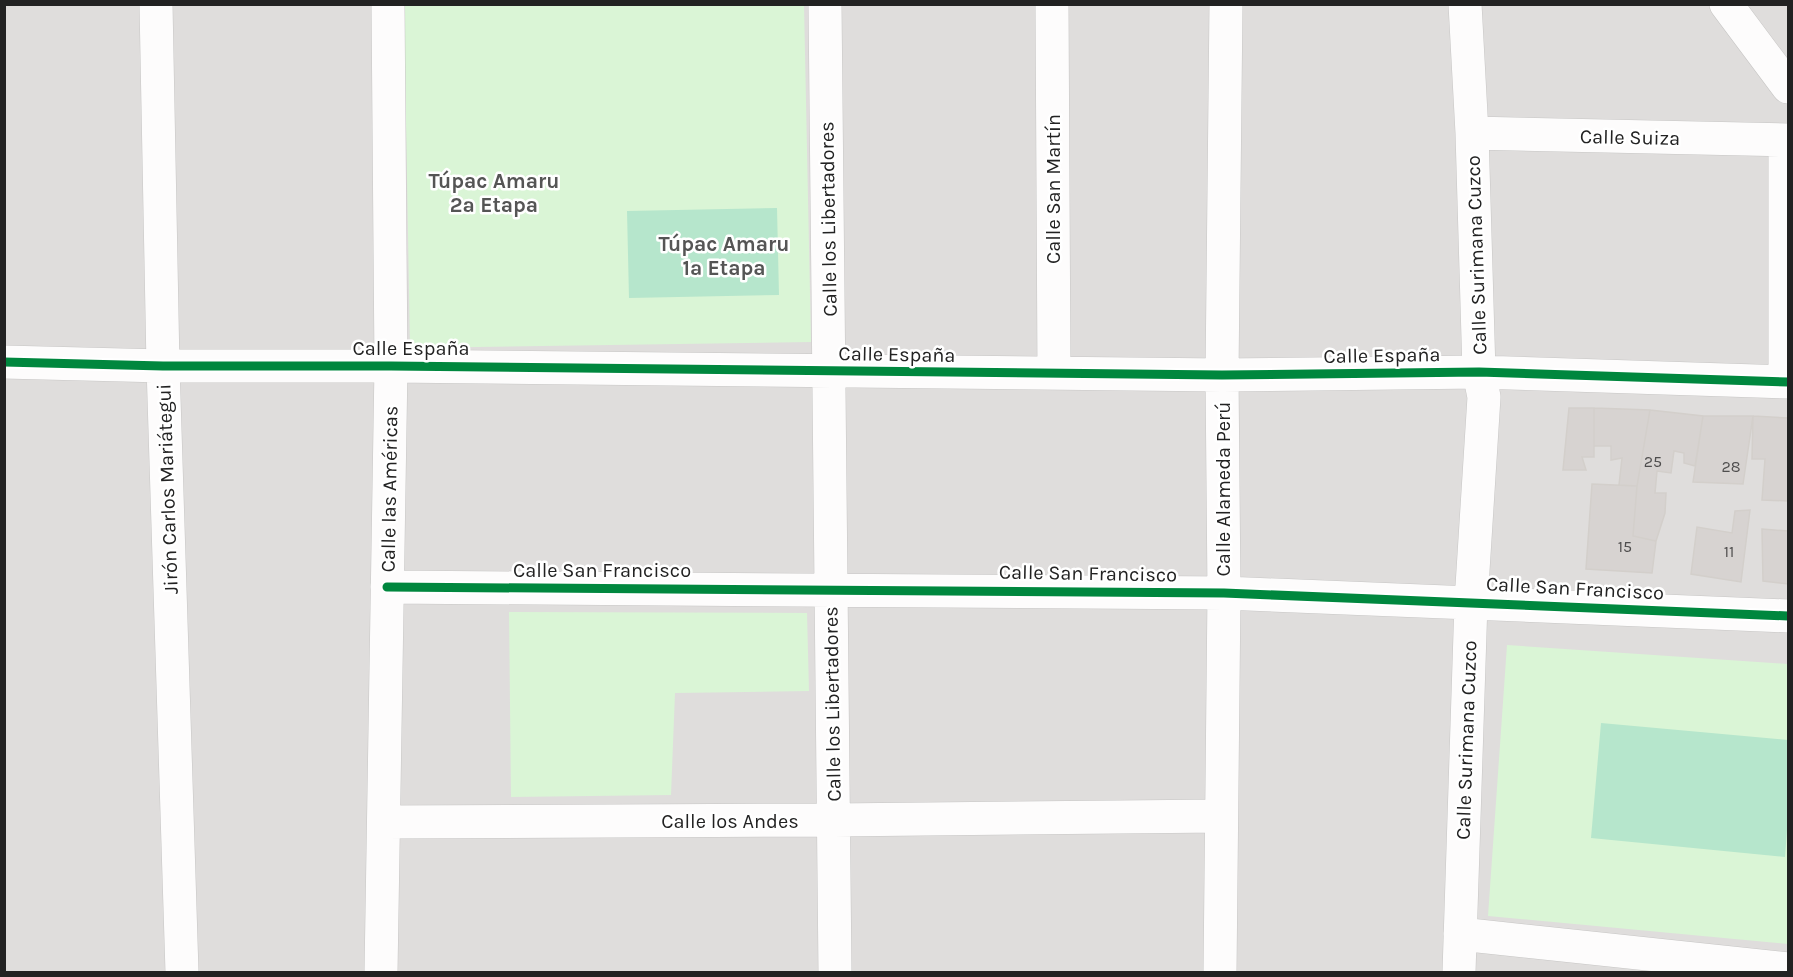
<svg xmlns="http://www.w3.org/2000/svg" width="1793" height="977" font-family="Karla,sans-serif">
<rect width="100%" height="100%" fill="#f0edea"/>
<!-- residential -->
<path fill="#dfdddc" d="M5,5H1788V972H5Z"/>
<!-- park -->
<path fill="#daf5d6" d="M404,5H804L811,342L410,348Z
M509,612L807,613L809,691L675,693L671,795L511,797Z
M1507,645L1788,664V944L1488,916Z"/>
<!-- pitch -->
<path fill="#b6e6cc" d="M777,208L779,295L629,298L627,211Z
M1601,723L1788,740V817L1785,857L1591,838Z"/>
<!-- building -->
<path fill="#d7d3d1" stroke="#d3cfcb" stroke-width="1.5" d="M1569,408H1594V457H1582L1586,470H1563Z
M1594,408L1650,410L1637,486L1619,485L1622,458L1611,460V446H1594Z
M1650,410L1703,416L1695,466L1684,463V453L1674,451L1671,473L1657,471L1655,493H1666L1665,513L1656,541L1633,536L1637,486Z
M1703,416H1753L1743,484L1693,482Z
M1753,416L1788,418V501L1762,500L1765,459H1752Z
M1592,484L1637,486L1633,536L1656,541L1652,573L1586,569Z
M1750,510L1741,582L1691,574L1697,527L1732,533L1735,511Z
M1762,529L1788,531V584L1763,581Z"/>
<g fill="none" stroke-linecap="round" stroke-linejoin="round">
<defs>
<path id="minor" d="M156,4L163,366L182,972
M825,4C830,327 833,650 835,972
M1052,4L1054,373
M1726,4L1788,87
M1472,133L1788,140
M1785,140V382
M4,362L163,366H391L1222,375L1479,372L1788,382
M387,587L1224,593L1788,616
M384,822L834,820L1221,816
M1460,934L1788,969
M381,972L391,366L388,4
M1220,972L1224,593L1222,375L1226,4
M1459,972L1471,602L1484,397L1479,372L1472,133L1465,4"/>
</defs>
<!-- minor casing -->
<use href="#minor" stroke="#c7c6c5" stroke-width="34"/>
<!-- minor -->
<use href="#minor" stroke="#fdfcfc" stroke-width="33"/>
<defs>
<path id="cycleway" d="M4,362L163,366H391L1222,375L1479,372L1788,382
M387,587L1224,593L1788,616"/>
</defs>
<!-- cycleway casing -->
<use href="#cycleway" stroke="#fff" stroke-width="13"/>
<!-- cycleway -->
<use href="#cycleway" stroke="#00873e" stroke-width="9"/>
</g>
<g text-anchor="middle" stroke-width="5" stroke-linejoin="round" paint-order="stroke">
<!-- number labels -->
<g font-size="16" fill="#4f4e4e">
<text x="1653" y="467">25</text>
<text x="1731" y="472">28</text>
<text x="1625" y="552">15</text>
<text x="1729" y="557">11</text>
</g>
<!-- street labels -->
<g font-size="20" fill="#222" stroke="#fff">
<text transform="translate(1630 137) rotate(1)" y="7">Calle Suiza</text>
<text transform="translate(1053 189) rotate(-90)" y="7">Calle San Martín</text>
<text transform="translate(828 219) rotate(-91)" y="7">Calle los Libertadores</text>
<text transform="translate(1476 255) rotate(-92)" y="7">Calle Surimana Cuzco</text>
<text x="411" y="355">Calle España</text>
<text transform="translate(897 354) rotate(1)" y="7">Calle España</text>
<text transform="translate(1382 355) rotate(-1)" y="7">Calle España</text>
<text transform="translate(167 489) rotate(-92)" y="7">Jirón Carlos Mariátegui</text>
<text transform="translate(389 489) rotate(-89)" y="7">Calle las Américas</text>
<text transform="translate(1223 489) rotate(-90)" y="7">Calle Alameda Perú</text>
<text x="602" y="577">Calle San Francisco</text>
<text transform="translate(1088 573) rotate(1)" y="7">Calle San Francisco</text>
<text transform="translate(1575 588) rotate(3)" y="7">Calle San Francisco</text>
<text transform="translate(832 704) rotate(-91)" y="7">Calle los Libertadores</text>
<text transform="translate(1466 740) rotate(-88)" y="7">Calle Surimana Cuzco</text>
<text x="730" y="828">Calle los Andes</text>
</g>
<!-- neighbourhood labels -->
<g font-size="21" font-weight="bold" fill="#555" stroke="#fff">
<text x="494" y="188">Túpac Amaru<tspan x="494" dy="24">2ª Etapa</tspan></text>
<text x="724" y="251">Túpac Amaru<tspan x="724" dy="24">1ª Etapa</tspan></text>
</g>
</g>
<!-- border -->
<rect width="1793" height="977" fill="none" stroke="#222222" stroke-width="12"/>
</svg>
